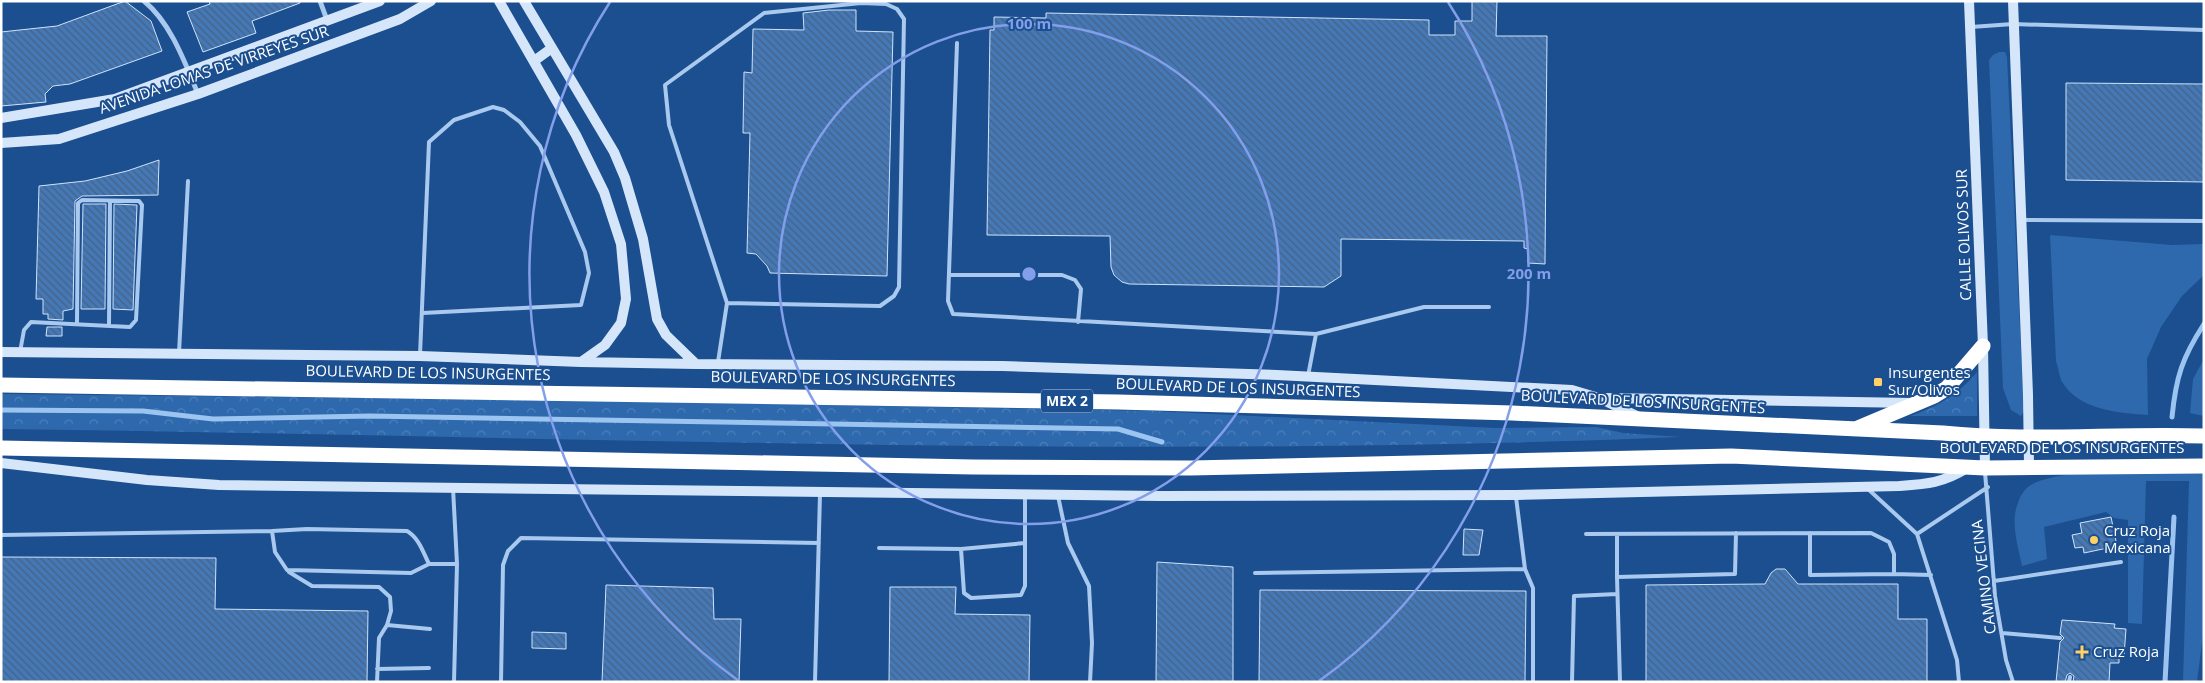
<svg xmlns="http://www.w3.org/2000/svg" width="2205" height="683" font-family="'Open Sans',sans-serif">
<defs>
<pattern id="forest-crowns" width="20" height="18" patternUnits="userSpaceOnUse" patternTransform="scale(1.25)"><rect width="20" height="18" fill="#2e69ad"/><path d="M2 6a3 3 0 1 1 6 0M12 15a3 3 0 1 1 6 0" fill="none" stroke="#4d80b9"/></pattern>
<pattern id="building-back-hatch" width="6" height="6" patternUnits="userSpaceOnUse" patternTransform="scale(1.25)"><rect width="6" height="6" fill="#4478b7"/><path d="M-1 5l2 2M0 0l6 6M5-1l2 2" fill="none" stroke="#486282"/></pattern>
</defs>
<rect width="100%" height="100%" fill="#1b4f8f"/>
<!-- green -->
<path fill="#2e69ad" d="M1999,52H2005L2007,57L2024,411L2021,416L2011,410L2003,388L1989,60L1993,55Z
M2050,235L2172,245L2204,244V275L2182,296L2161,327L2147,359L2148,415C2118,413 2077,410 2061,380C2059,374 2058,367 2056,361Z
M2204,359V416L2190,413L2193,379Z
M2204,470V627L2197,682H2183L2189,481H2146L2142,624L2128,623V520L2114,518L2106,512L2044,527L2047,559L2022,566C2018,546 2010,522 2018,503C2019,498 2024,490 2028,487C2052,466 2168,471 2204,470Z"/>
<!-- forest -->
<path fill="url(#forest-crowns)" d="M1977,372V416H1910C1937,407 1958,395 1977,372Z
M1,394L565,400L1153,411L1495,428L1596,427L1623,433L1681,437C1121,460 561,436 1,429Z"/>
<g fill="none" stroke-linecap="round" stroke-linejoin="round">
<!-- stream -->
<path stroke="#9cc4f0" stroke-width="5" d="M1,410L143,411L213,419L370,416L1118,429L1162,442
M2172,417C2176,377 2182,358 2204,324
M2165,682L2174,517"/>
</g>
<!-- building -->
<path fill="url(#building-back-hatch)" stroke="#cfe3fa" d="M125,1L151,21L162,51L70,84L53,86L45,94L46,102L1,106V32L57,26Z
M209,1H300V3L252,21L256,33L203,52L187,12L210,4Z
M1472,1H1497L1496,36H1547L1545,264L1528,263V249L1524,248V241L1341,239V276L1324,287L1129,284L1122,282L1114,275L1111,267L1110,236L987,235L990,30H994V17L1046,18V13L1429,20V35H1455V21H1472Z
M829,10H856V31L893,32L887,276L770,273L767,266L756,254L747,253L750,133H743L744,72L752,73L753,29L804,30L803,13Z
M2066,83L2204,84V182L2066,180Z
M159,160L158,195L82,196L75,201L73,309L63,311V320L48,319V314H43V299H36L39,186L85,181L127,171Z
M83,204H106L105,309H81Z
M114,204L137,205L133,310L113,309Z
M47,327H62V336H46Z
M2111,517L2117,546L2084,553L2083,547L2075,548L2072,535L2082,533L2080,523Z
M1464,529L1483,530L1479,555H1463Z
M1,557L216,558L215,609L368,611L367,682H1Z
M1157,562L1233,567V682H1156Z
M1776,569H1785L1798,584H1898V619H1927V682H1646V585L1765,584L1771,573Z
M606,585L713,588L714,619H741L739,682H602Z
M890,587H956L955,614L1030,615L1029,682H889Z
M1260,590L1526,591L1525,682H1259Z
M2062,620L2115,624L2114,628L2126,629L2124,656H2119V663H2110L2109,682H2073L2074,676L2070,673L2067,675L2065,682H2056L2060,642L2064,638L2060,634Z
M532,632L566,633V649L532,648Z"/>
<g fill="none" stroke-linecap="round" stroke-linejoin="round">
<!-- lane -->
<path stroke="#a9c9ee" stroke-width="4" d="M1971,27L2013,24L2204,30
M957,43L948,301L953,314L1316,334
M2021,220L2204,221
M951,275H1062L1075,280L1081,289L1078,322
M109,325L110,201
M20,352L24,330L31,322L130,327L136,320L142,205L139,201L82,200L78,203L77,323
M179,353L188,181
M420,355L429,142L454,120L493,107L504,110L520,122L540,146L585,252L589,273L581,305L423,313
M718,362L727,303L669,125L665,85L764,13L861,3L886,4L897,9L904,19L899,287L894,296L880,306L727,303
M1308,376L1316,334L1424,307H1489
M1985,472L1995,596L2006,660L2013,682
M453,488L457,564L454,682
M1868,489L1917,534L1957,660L1959,682
M1058,496L1068,543L1089,586L1092,643L1090,682
M1516,497L1525,569L1533,588V682
M1810,533V575L1894,574
M1586,534L1871,533L1889,542L1894,554V574L1931,575
M1917,534L1988,487
M1,535L272,531
M879,548L961,549L964,593L971,598L1021,595L1025,586V495
M961,549L1025,543
M429,564C423,552 419,538 407,531L307,529L272,531L275,552L287,570L411,573L429,564H457
M289,572L312,586L379,587L390,597L391,611L387,625L379,638L377,682
M1255,573L1525,569
M1617,577V534
M1994,581L2121,562
M387,625L430,629
M2002,633L2060,638
M377,669L429,668
M501,682L503,565L508,551L521,538L819,543
M815,682L820,494
M1572,682L1574,596L1617,594
M1620,682L1617,577L1735,574L1736,533
M2069,682L2070,677"/>
<!-- street -->
<path stroke="#a9c9ee" stroke-width="5" d="M144,1C171,23 185,63 198,94
M320,1L327,20"/>
<!-- secondary -->
<path stroke="#d6e6fa" stroke-width="10" d="M499,1L576,135L604,192L621,244L626,299L621,323L605,345L581,362
M524,1L614,152L625,178L643,239L657,319L666,335L696,364
M1969,1L1983,346L1985,468
M2013,1L2028,395L2029,467
M534,61L552,48
M1,118L115,99L380,1
M1,143L59,139L198,94L400,19L431,1
M1,352L420,356L581,362L696,364L1002,366L1277,375L1572,390L1599,398L1639,417
M1603,398L1913,403
M1,463L147,480L219,485L1160,496L1516,495L1899,486C1927,484 1943,483 1967,468"/>
<!-- highway -->
<path stroke="#fff" stroke-width="15" d="M1,385L1118,402L1512,413L1943,433C2029,442 2117,433 2204,436
M1858,428L1934,396L1947,388L1983,346
M1,448L973,467L1191,468L1731,456L1985,468L2204,466"/>
</g>
<!-- distance rings -->
<g fill="none" stroke="#839eea" stroke-width="2.5">
<circle cx="1029" cy="274" r="250"/>
<path d="M739 681A500 500 0 0 1 610 2M1448 2A500 500 0 0 1 1319 681"/>
</g>
<!-- markers -->
<g fill="#ffd166" stroke="#1b4f8f" stroke-width="2">
<rect x="1873" y="377" width="10" height="10" rx="2.5"/>
<circle cx="2094" cy="540" r="5"/>
<path d="M2079.5 644.5h5v5h5v5h-5v5h-5v-5h-5v-5h5z"/>
</g>
<g text-anchor="middle" stroke-width="4" stroke-linejoin="round" paint-order="stroke">
<!-- shield labels -->
<rect fill="#1b4f8f" stroke="#bbcadd" stroke-width="1" x="1041" y="389.5" width="52" height="23" rx="4"/>
<g font-size="14" font-weight="bold" fill="#fff">
<text x="1067" y="406">MEX 2</text>
</g>
<!-- street labels -->
<g font-size="15" fill="#fff" stroke="#1b4f8f">
<text transform="translate(214 70) rotate(-19)" y="5">AVENIDA LOMAS DE VIRREYES SUR</text>
<text transform="translate(1964 235) rotate(-92)" y="5">CALLE OLIVOS SUR</text>
<text transform="translate(428 373) rotate(1)" y="5">BOULEVARD DE LOS INSURGENTES</text>
<text transform="translate(833 379) rotate(1)" y="5">BOULEVARD DE LOS INSURGENTES</text>
<text transform="translate(1238 388) rotate(2)" y="5">BOULEVARD DE LOS INSURGENTES</text>
<text transform="translate(1643 402) rotate(3)" y="5">BOULEVARD DE LOS INSURGENTES</text>
<text x="2062" y="453">BOULEVARD DE LOS INSURGENTES</text>
<text transform="translate(1984 577) rotate(-97)" y="5">CAMINO VECINA</text>
</g>
<!-- poi labels -->
<g font-size="15" fill="#fff" stroke="#1b4f8f" text-anchor="start">
<text x="1888" y="378">Insurgentes<tspan x="1888" dy="17">Sur/Olivos</tspan></text>
<text x="2104" y="536">Cruz Roja<tspan x="2104" dy="17">Mexicana</tspan></text>
<text x="2093" y="657">Cruz Roja</text>
</g>
</g>
<circle cx="1029" cy="274" r="8" fill="#839eea" stroke="#1b4f8f" stroke-width="2.5"/>
<g font-size="15" text-anchor="middle" font-weight="bold" fill="#839eea" stroke="#1b4f8f" stroke-width="4" stroke-linejoin="round" paint-order="stroke">
<text x="1029" y="29">100 m</text>
<text x="1529" y="279">200 m</text>
</g>
<!-- border -->
<rect width="2205" height="683" fill="none" stroke="#ffffff" stroke-width="5"/>
</svg>
